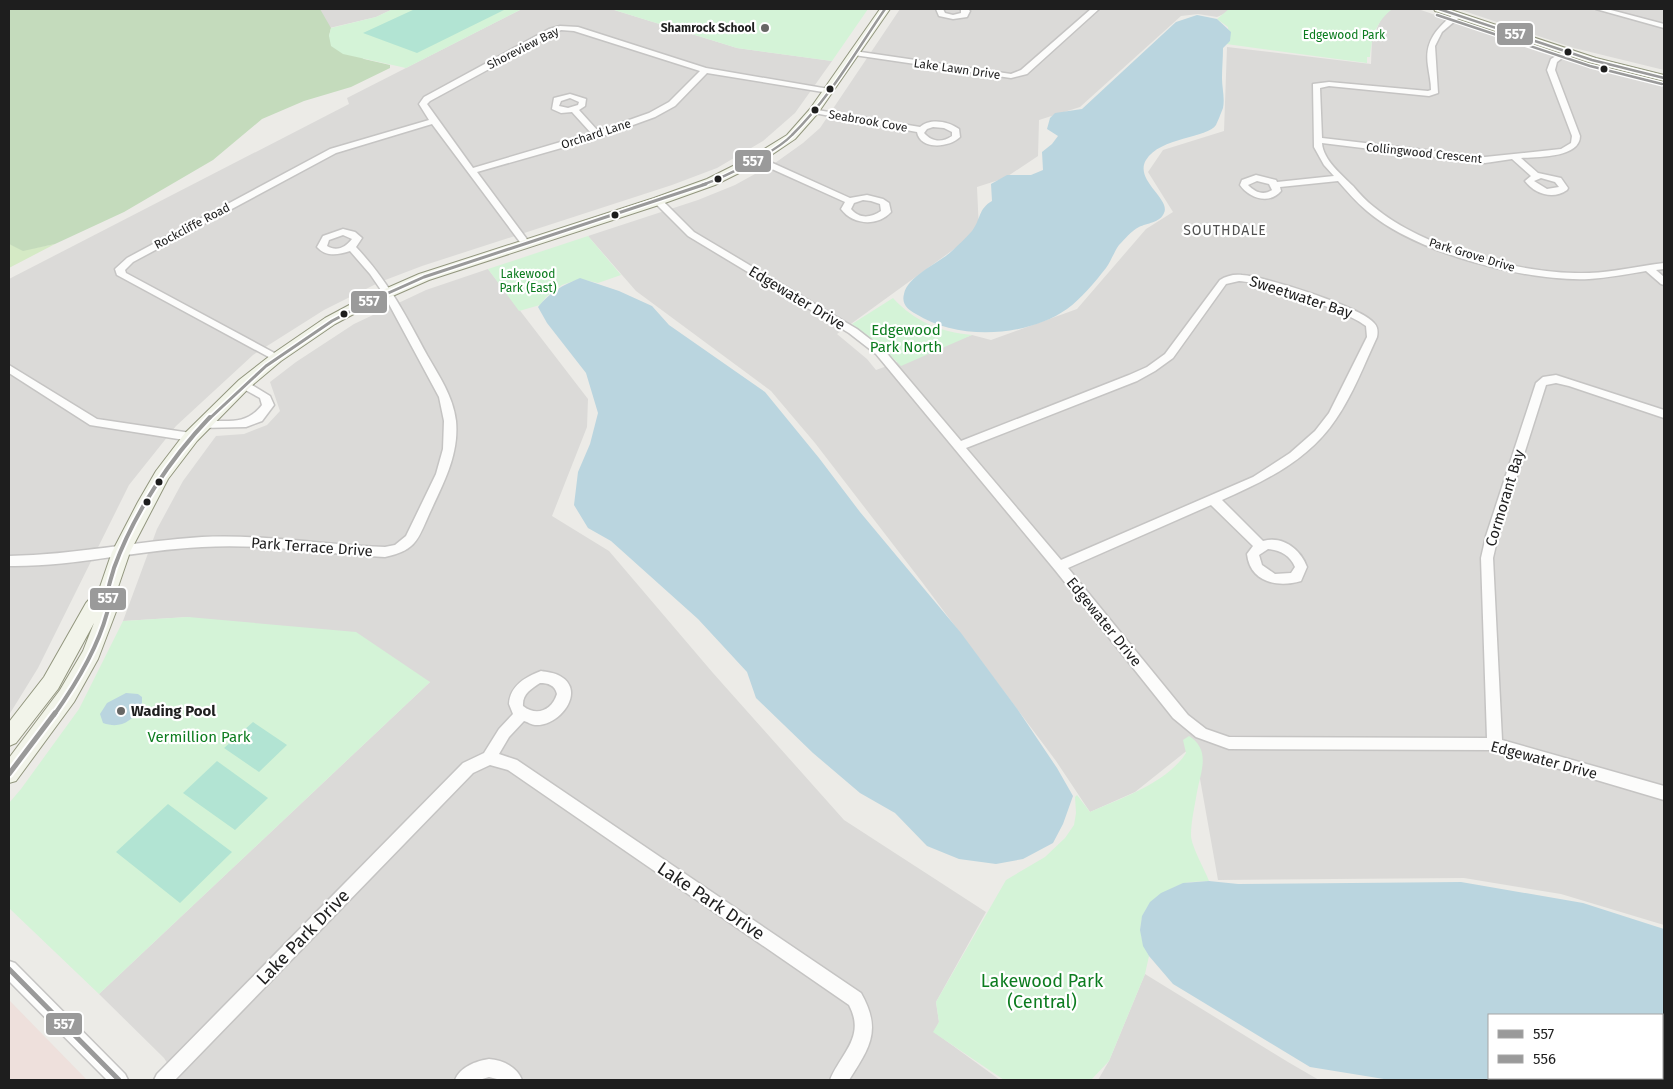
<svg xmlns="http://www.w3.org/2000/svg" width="1673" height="1089" font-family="'Fira Sans',sans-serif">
<rect width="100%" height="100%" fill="#ecebe7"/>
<!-- residential -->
<path fill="#dbdad8" d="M310,9H393L376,17L321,30Z
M522,9H611L737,48L832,61L795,113L763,141L717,168L672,185L422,266L380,282L324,310L253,355L176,426L129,485L38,668L9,715V279L349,104L347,98Z
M900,9H1235L1217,17L1198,14L1181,16L1080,107L1039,120L1038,156L1005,178L977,187L979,231L837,334L867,359L876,370L972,335L991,340L1077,309L1146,229L1173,212L1148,172L1163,150L1224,131L1227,47L1371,64L1372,39L1382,17L1392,9H1418L1555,56L1606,71L1664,84V925L1561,894L1464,878L1218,880L1194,745L1135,792L1090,812L1056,761L922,582L815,443L771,391L636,291L588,236L698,200L735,185L775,163L803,143L820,128Z
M1458,9H1664V70L1574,48Z
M488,269L588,399L587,427L552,516L609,551L713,673L844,820L986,912L936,1002L939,1022L934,1032L1000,1080H178L164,1058L99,994L430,682L188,617L123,621L157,529L183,481L216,436L244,434L267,425L280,411L270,382L296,362L354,324L426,290Z
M1145,974L1288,1062L1319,1080H1098L1109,1061Z"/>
<!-- commercial -->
<path fill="#eee0dc" d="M9,1000L87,1080H9Z"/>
<!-- grass -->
<path fill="#d5eac5" d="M9,244L24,250L55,244L9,268Z"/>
<!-- forest -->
<path fill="#c4dbbc" d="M9,9H320L331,28L329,36L364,59L390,65V68L351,87L304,101L262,119L213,160L124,212L55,244L23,251L9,244Z"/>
<!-- park -->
<path fill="#d4f3d7" d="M393,9H522L406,68L343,54L331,46L329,36L331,28L376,17Z
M611,9H868L832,61L737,48Z
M1229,9H1392C1376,22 1372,36 1370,57H1367V63L1226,44L1230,41L1228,27L1217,19Z
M588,236L621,275L598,283L580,279L562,285L546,297L540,305L519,311L488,269Z
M893,298C914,321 940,332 972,335L901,366L879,344L852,324Z
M188,617L356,632L430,682L99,994L9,908V803L21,789L79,709L123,621Z
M1189,736C1211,750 1201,771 1197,792C1195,805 1191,821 1191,835C1191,846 1205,870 1209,881C1201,882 1190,881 1182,884C1147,898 1129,920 1149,956L1145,974L1109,1061L1091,1080H1004L933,1032L939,1022L936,1002L1006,880L1045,857L1065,838L1074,825L1076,813L1075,797L1077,795L1090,812C1120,799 1168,782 1186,753L1183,740Z"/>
<!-- pitch -->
<path fill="#b2e4d3" d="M415,9H506L417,53L363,33Z
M253,722L287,745L259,772L224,748Z
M217,761L268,798L235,830L183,793Z
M168,804L232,852L180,903L116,852Z"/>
<!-- water -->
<path fill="#bad5df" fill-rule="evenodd" d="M1197,15L1217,19L1231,32L1230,41L1223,48C1223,58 1222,68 1222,78C1222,88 1225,98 1223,108C1221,113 1218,121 1216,125C1208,138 1160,137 1146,160C1134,180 1171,199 1164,213C1160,223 1147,223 1139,227C1132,230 1124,240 1119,245C1114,252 1111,261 1106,268C1095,282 1081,299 1067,309C1027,337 958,341 916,314C909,310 901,305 904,294C908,275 940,263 953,250C959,244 966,238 972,231C981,219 978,209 992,201L991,184L1007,175H1031L1043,170L1042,152L1052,144L1058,136L1047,129L1050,118L1055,113L1082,109L1176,22Z
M580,278L619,291L652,306L669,325L765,392L819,458L860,512L961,633L1018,710L1057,768L1073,796L1063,824L1053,843L1023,859L996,864L959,859L927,846L895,813L860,793L813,753L756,698L747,672L698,619L611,541L588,528L574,505L578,472L590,444L598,413L586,373L547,323L538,307C550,292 563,285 580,278Z
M126,693L138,694L142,697V707C131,722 120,729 103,723L100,714L107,703Z
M1209,881L1238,884L1461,882L1583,903L1664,929V1080H1390L1310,1067L1173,984L1149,956L1143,946L1140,930L1142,916L1150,902L1161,893L1183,883ZM1489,1015H1662V1078H1489Z"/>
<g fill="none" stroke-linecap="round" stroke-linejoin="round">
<defs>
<path id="street" d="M936,9H943L945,13L953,15L961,13V9H968L970,11L967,17L953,19L939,16Z
M1091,9H1099L1027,74L1011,78L854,55L850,53L854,51L1011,74L1021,70Z
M1596,9H1607L1664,24V28Z
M1455,13L1462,15L1442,32L1435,46L1438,93L1429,96L1329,86L1320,88L1322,138L1485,157L1561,149L1571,143L1572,136L1547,70L1551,59L1566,50L1570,52L1557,62L1555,70L1580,136C1580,158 1537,157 1521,158L1538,173L1561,178L1568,188L1567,190C1553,200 1535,194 1525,181L1531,176L1512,159L1485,163L1322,143C1323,160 1342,175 1353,186C1359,193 1366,201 1374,207C1424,249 1524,275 1589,273C1614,272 1639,266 1664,263V269L1656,270L1664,277V285L1661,284L1646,271C1627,274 1608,278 1589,279C1526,282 1416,253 1367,211C1356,202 1347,191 1338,181L1280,187L1281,191C1269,205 1249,198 1240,185L1242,180L1256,175L1276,180L1277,182L1334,176L1324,165L1314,147L1313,84L1329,82L1428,91L1431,90C1431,82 1429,74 1428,66C1424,41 1437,28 1455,13ZM1541,178L1555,182L1559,187L1547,189L1534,181ZM1257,181L1269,184L1272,190C1263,196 1255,192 1248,185Z
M560,26L578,27L706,68L829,89L833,91L829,93L707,73L675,106L655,117L600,137L477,172L529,242V246H523L432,124L336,153L133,262L125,270L126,273L280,356L281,358L280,360L276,361L117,275L115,269L127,258L330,149L429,120L419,104L424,97L549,29ZM561,30L574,31L700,71L669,102L649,113L598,131L579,110L585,106L586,99L570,94L554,98L552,109L561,113L572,112L591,133L473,168L427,104L430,101ZM570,98L579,102L578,105L568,108L559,106L561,101Z
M811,109L920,127C930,118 948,121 959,129L960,137C949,148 920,150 917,132L814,113L810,111ZM933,127L944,128L952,132V136C942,143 932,142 924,133L927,129Z
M757,156L850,198L867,195L883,199L889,203L891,212C877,227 853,225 841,209L845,202L754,161V157ZM863,200L871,201L880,204L881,211C871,218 859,219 851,209L854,203Z
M658,198L661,199L694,232L857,329L884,350L961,441L1129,375L1147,367L1165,354L1220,280C1226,276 1234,274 1242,275C1263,276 1362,307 1374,323C1378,327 1378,332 1377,337C1364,365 1353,394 1336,419C1309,460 1265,481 1222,500L1263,541C1283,535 1301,550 1307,567L1301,581C1277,588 1250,582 1247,554L1253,546L1211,505L1068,568L1188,715L1206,729L1229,737L1487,738L1481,558L1486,536L1536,383L1543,377L1556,375L1664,410V418L1569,386L1556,383L1546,385L1498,536L1493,558L1502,740L1664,786V800L1495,750L1229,749L1196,737L1173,718L1055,570L876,354L849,333L688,236L653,201ZM1239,281C1264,282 1347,311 1366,326L1367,337L1329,413L1315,431L1290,453L1253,477L1061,560L966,448L1137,381L1155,371L1173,358L1226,284ZM1268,549C1280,550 1290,555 1295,567L1291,573L1275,574L1262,565L1259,555Z
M343,229L355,232L362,238L356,247C388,281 405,314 427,355C439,376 453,396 456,421C459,453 445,480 432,508C418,537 419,550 385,557C324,554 263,543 202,547C137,550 74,567 9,566V556C74,555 137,541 202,537C264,534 324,545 385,547L395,545L406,536L436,474L443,449L444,421L439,397L383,293L370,274L350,251C338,255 326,257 317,247L323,236ZM343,235L352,239C346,247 337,252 327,246L329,240Z
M9,365L97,419L191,433L197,437L191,441L90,425L9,373Z
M244,380L270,396L274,405L262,421L246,427L199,428L197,425L199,422L203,421C227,420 246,426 262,405L260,398L240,387L239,384Z
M541,671C547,672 555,673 560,676C587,691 559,727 535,725C532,725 528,722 524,721L509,737L499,754L517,760L861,993C882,1030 870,1047 849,1080H830C841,1053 866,1037 849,1005L508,770L490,765L473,773L175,1080H154L157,1074L463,763L484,753L499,729L513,714L509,704C510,686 525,677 541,671ZM540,683C548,683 555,685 557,694C552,710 537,717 523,706C522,694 531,689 540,683Z
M9,961L15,963L125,1074L128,1080H107L9,981Z
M489,1059C503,1060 517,1067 522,1080H501L489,1077L479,1080H455C460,1067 476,1061 489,1059Z"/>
<path id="secondary" d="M880,9H890L818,113L795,139L761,162L715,185L662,204L429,280L363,309L335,324L281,361L249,388L197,441L168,479L130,552L117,590V609L98,659L74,702L16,781L9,783V758L60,690L83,651L94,623L58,689L16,743L9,746V722L44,677L86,603L100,587L112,552L138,502L156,471L185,433L239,380L271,355L325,318L353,303L419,274L654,198L707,179L753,156L787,135L810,109Z
M1434,9H1448L1596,58L1664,75V81L1588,62L1435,11Z"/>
</defs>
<!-- street casing -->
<use href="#street" stroke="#c5c4c3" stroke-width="3"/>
<!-- secondary casing -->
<use href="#secondary" stroke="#92967e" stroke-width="2"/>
<!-- street -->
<use href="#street" fill="#fcfcfb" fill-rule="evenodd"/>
<!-- secondary -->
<use href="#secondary" fill="#f2f4ea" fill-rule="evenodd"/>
<defs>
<path id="bus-1-far3" d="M1439,9L1592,60L1664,78
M702,185C725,177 776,152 792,135C829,99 856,51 885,9"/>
<path id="bus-1-far2" d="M209,419L266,366L332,321L366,303L424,277L706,184"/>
<path id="bus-1-far1" d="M54,715C76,684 97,650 107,613C110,606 107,599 108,591C109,583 112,576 114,568C134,513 170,459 210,417"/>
<path id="bus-1" d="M9,774L55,713
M9,969L119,1080"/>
<path id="bus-2" d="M1437,15L1590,66L1662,84"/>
</defs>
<!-- bus-1-far3 casing -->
<use href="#bus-1-far3" stroke="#fff" stroke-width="5"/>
<!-- bus-1-far2 casing -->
<use href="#bus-1-far2" stroke="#fff" stroke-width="6"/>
<!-- bus-1-far1 casing -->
<use href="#bus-1-far1" stroke="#fff" stroke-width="8"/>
<!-- bus-1 casing -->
<use href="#bus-1" stroke="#fff" stroke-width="9"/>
<!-- bus-2 casing -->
<use href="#bus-2" stroke="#fff" stroke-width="5"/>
<!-- bus-1-far3 -->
<use href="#bus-1-far3" stroke="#9a9a9a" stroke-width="2.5"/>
<!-- bus-1-far2 -->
<use href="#bus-1-far2" stroke="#9a9a9a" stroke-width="3"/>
<!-- bus-1-far1 -->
<use href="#bus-1-far1" stroke="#9a9a9a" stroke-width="4"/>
<!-- bus-1 -->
<use href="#bus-1" stroke="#9a9a9a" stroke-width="5"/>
<!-- bus-2 -->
<use href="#bus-2" stroke="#9a9a9a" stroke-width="2.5"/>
</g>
<!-- markers -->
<g fill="#666664" stroke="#fff" stroke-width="2">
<circle cx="765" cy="28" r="5"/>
<circle cx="121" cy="711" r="5"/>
</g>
<g fill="#1e1e1e" stroke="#fff" stroke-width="2">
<circle cx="1568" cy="52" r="4.5"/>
<circle cx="1604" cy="69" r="4.5"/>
<circle cx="830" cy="89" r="4.5"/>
<circle cx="815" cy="110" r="4.5"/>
<circle cx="718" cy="179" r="4.5"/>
<circle cx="615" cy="215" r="4.5"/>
<circle cx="344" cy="314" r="4.5"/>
<circle cx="159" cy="482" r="4.5"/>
<circle cx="147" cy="502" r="4.5"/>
</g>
<g text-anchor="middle" stroke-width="4.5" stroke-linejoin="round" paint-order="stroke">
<!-- far-poi labels -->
<g font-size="12" font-weight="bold" fill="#1e1e1e" stroke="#fff" text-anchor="end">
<text x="755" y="32">Shamrock School</text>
</g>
<!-- far-park labels -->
<g font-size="12" fill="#0c7c1f" stroke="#fff">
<text x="1344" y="39">Edgewood Park</text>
<text x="528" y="278">Lakewood<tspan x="528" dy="14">Park (East)</tspan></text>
</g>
<!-- far-street labels -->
<g font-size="12" fill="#1e1e1e" stroke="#fff">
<text transform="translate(523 48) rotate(-27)" y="4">Shoreview Bay</text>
<text transform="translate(957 69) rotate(8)" y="4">Lake Lawn Drive</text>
<text transform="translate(868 121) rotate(10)" y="4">Seabrook Cove</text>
<text transform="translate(596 134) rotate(-18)" y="4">Orchard Lane</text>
<text transform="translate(1424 153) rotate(6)" y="4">Collingwood Crescent</text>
<text transform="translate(192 226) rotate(-28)" y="4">Rockcliffe Road</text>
<text transform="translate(1472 255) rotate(17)" y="4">Park Grove Drive</text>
</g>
<!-- far-neighbourhood labels -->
<g font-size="14" letter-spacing="1" fill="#515151" stroke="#fff">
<text x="1225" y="235">SOUTHDALE</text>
</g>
<!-- street labels -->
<g font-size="15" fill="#1e1e1e" stroke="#fff">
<text transform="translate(1301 297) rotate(18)" y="5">Sweetwater Bay</text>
<text transform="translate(797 298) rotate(31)" y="5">Edgewater Drive</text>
<text transform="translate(1505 498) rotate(-73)" y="5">Cormorant Bay</text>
<text transform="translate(312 547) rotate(4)" y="5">Park Terrace Drive</text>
<text transform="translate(1104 622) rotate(51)" y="5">Edgewater Drive</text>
<text transform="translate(1544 760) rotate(15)" y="5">Edgewater Drive</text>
</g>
<!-- park labels -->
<g font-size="15" fill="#0c7c1f" stroke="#fff">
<text x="906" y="335">Edgewood<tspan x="906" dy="17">Park North</tspan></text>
<text x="199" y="742">Vermillion Park</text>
</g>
<!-- poi labels -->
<g font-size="15" font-weight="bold" fill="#1e1e1e" stroke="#fff" text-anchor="start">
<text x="131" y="716">Wading Pool</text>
</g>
<!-- near-street labels -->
<g font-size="18" fill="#1e1e1e" stroke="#fff">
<text transform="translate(711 901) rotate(34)" y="6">Lake Park Drive</text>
<text transform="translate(303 937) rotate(-46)" y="6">Lake Park Drive</text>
</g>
<!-- near-park labels -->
<g font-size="18" fill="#0c7c1f" stroke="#fff">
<text x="1042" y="987">Lakewood Park<tspan x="1042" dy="21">(Central)</tspan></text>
</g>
</g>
<g stroke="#fff" stroke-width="2">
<rect x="1496" y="22" width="38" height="24" rx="5" fill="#9a9a9a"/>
<rect x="734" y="149" width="38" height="24" rx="5" fill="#9a9a9a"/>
<rect x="350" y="290" width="38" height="24" rx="5" fill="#9a9a9a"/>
<rect x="89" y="587" width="38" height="24" rx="5" fill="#9a9a9a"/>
<rect x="45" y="1012" width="38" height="24" rx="5" fill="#9a9a9a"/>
</g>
<g font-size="14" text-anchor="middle" font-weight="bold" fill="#fff">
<text x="1515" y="39">557</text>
<text x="753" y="166">557</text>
<text x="369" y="306">557</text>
<text x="108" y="603">557</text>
<text x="64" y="1029">557</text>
</g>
<!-- border -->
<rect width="1673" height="1089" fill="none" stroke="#1e1e1e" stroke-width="20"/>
<!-- legend -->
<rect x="1488" y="1014" width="175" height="65" fill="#ffffff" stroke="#a5a5a5"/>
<rect x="1498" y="1030" width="25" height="8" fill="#9a9a9a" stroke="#a5a5a5"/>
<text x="1533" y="1039" font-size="15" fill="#1e1e1e">557</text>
<rect x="1498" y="1055" width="25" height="8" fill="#9a9a9a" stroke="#a5a5a5"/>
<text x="1533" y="1064" font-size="15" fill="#1e1e1e">556</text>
</svg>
